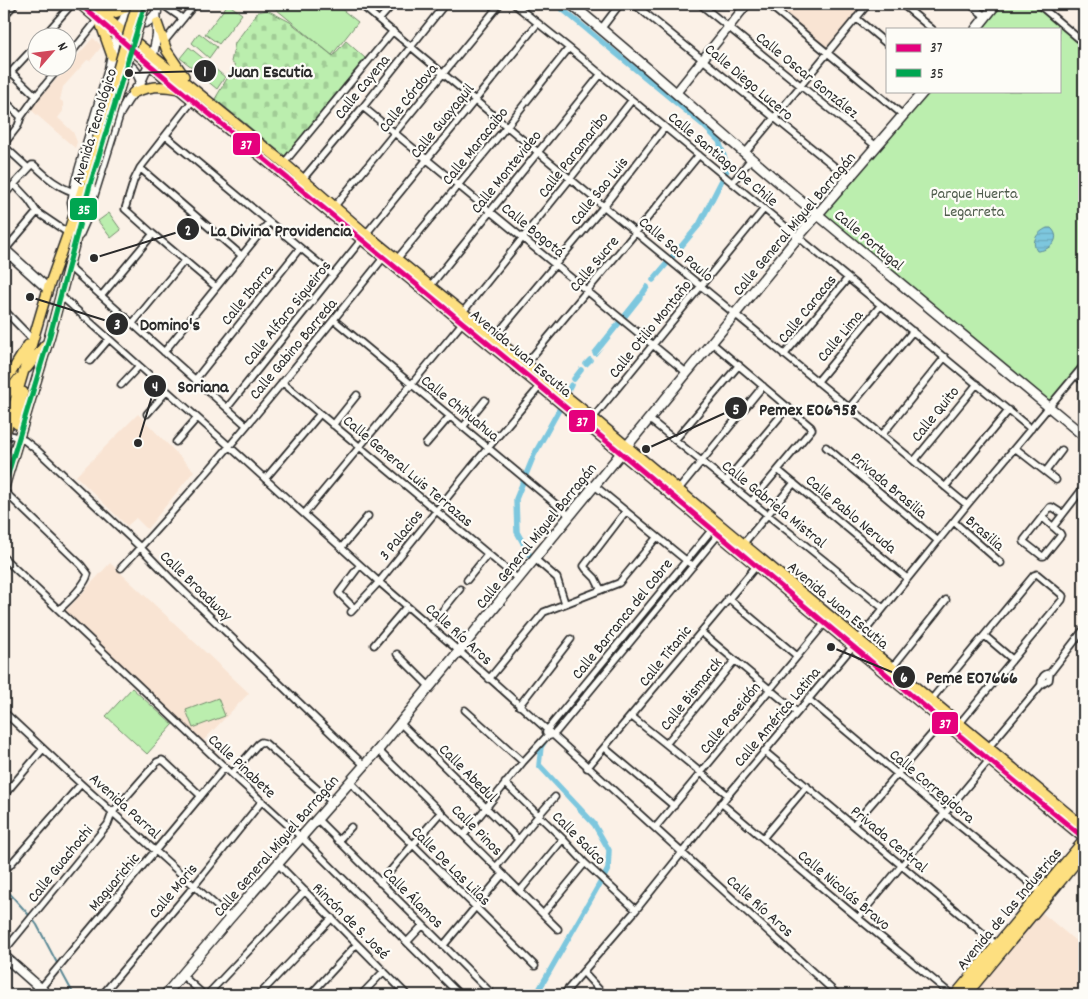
<svg xmlns="http://www.w3.org/2000/svg" width="1088" height="999" font-family="Dekko,sans-serif">
<defs>
<pattern id="cemetery-stones" width="16" height="16" patternUnits="userSpaceOnUse" patternTransform="scale(1.25)"><rect width="16" height="16" fill="#bbeeae"/><path d="M2 7V4a2 2 0 0 1 4 0v3zM10 15v-3a2 2 0 0 1 4 0v3z" fill="#a1cc96"/></pattern>
<pattern id="water-rules" width="6" height="5" patternUnits="userSpaceOnUse" patternTransform="scale(1.25)"><rect width="6" height="5" fill="#7dc7de"/><path d="M0 2.5h6" fill="none" stroke="#6cabbf"/></pattern>
</defs>
<rect width="100%" height="100%" fill="#fbf1e7"/>
<filter id="ink" filterUnits="userSpaceOnUse"><feTurbulence type="fractalNoise" baseFrequency=".02" numOctaves="2"/><feDisplacementMap in="SourceGraphic" scale="10" xChannelSelector="R" yChannelSelector="G"/><feConvolveMatrix kernelMatrix="1 2 1 2 8 2 1 2 1" color-interpolation-filters="sRGB"/></filter>
<g filter="url(#ink)">
<!-- built -->
<path fill="#f9e4d3" d="M768,4H868L828,53Z
M93,38L102,46L90,61L87,60L63,87L60,100L63,102V111L58,118L73,132L77,142L75,148L30,109Z
M138,414L194,471L147,529L136,518L127,526L76,476Z
M110,563L249,693L202,742L64,613Z
M1040,911L1084,948V995H971Z"/>
<!-- cemetery -->
<path fill="url(#cemetery-stones)" stroke="#738c6c" d="M267,10L290,22L333,56L346,41L365,58L285,156L215,99L235,65L231,62L235,43L258,12Z"/>
<!-- park -->
<path fill="#bbeeae" stroke="#738c6c" d="M228,4L242,14L219,44L205,34Z
M252,4H335L358,22L332,55L271,5L269,7L254,6Z
M996,4H1038L1084,43V365L1050,407L817,215L924,91H1059V29H976Z
M199,33L217,47L209,58L192,43Z
M189,47L205,60L197,71L180,58Z
M209,64L225,77L217,89L200,75Z
M109,213L121,230L111,238L98,221Z
M132,688L173,725L147,754L106,716Z
M218,698L225,716L193,728L186,710Z"/>
<!-- water -->
<path fill="url(#water-rules)" stroke="#5c8996" d="M1047,228H1051C1063,239 1049,251 1037,251C1030,241 1038,232 1047,228Z"/>
<g fill="none" stroke-linecap="round" stroke-linejoin="round">
<!-- stream -->
<path stroke="#5c8996" stroke-width="2" d="M4,887L28,914
M34,921L37,925L57,963
M61,971L74,995"/>
<!-- canal -->
<path stroke="#7dc7de" stroke-width="5.5" d="M556,4L703,125L719,141L728,168L726,172
M653,280L699,225L722,180
M643,293L647,287
M625,316L640,297
M595,353L619,323
M586,364L590,360
M574,379L581,370
M568,391L571,385
M529,554L517,532L516,499L534,455L560,408
M551,733L557,724L595,677V676
M546,739L541,747L539,765L594,824L609,850L608,869L605,875
M536,995L600,883"/>
<defs>
<path id="pedestrian" d="M4,80L11,72"/>
<path id="minor" d="M162,4L183,19
M360,4C560,173 765,337 967,505
M514,4L569,48L1031,429
M634,4L850,179
M700,4L801,86L876,146
M768,4L904,116
M902,4L932,29
M970,4L986,17
M1038,4L1084,43
M4,16L15,4
M856,18L887,44
M379,20L393,4
M601,29L620,4
M42,38L72,4
M164,42L195,4
M68,57L99,18
M36,96L11,72L38,43
M4,100L21,117
M193,100L140,168L134,180L125,209L153,234L216,287
M363,107L687,373
M166,136L333,275
M4,144L18,126L21,117L36,96L59,68
M4,146L28,168
M745,153L868,4
M284,163L393,31
M140,168L241,255
M302,180L363,107L445,4
M732,183L751,159
M14,184L28,199L37,212L68,233
M4,195L32,165H34C47,177 56,186 73,192
M334,207L500,4
M5,250L37,212
M397,259L507,126L569,48
M69,267L246,425
M431,285L601,74
M102,295L153,234
M61,296L229,446L379,582L459,651L553,735L838,995
M4,310L33,340
M462,313L570,179L632,100
M334,320L570,516
M132,324L184,261
M494,338L604,206L665,127
M712,343L811,427L812,429L751,502
M164,352L269,222
M784,355L848,278
M90,361L109,339
M4,363L12,371
M526,364L636,232L699,155
M1076,375L1084,382
M195,380L300,248
M282,382L518,579
M817,382L881,305
M121,385L139,366
M227,408L366,234L538,23
M849,408L913,331
M147,414L167,391
M593,418L764,209
M649,419L883,608
M333,425L357,395
M463,427L485,400
M5,433L24,440L38,451L140,547L171,579L364,765
M882,435L945,357
M675,440L739,365
M176,442L197,418
M426,444L450,416
M826,447L938,541
M1015,448L1056,480
M914,461L977,384
M778,470L907,578
M1046,471L1062,450
M265,479L320,414
M726,481L788,407
M595,486L693,566
M945,487L1009,410
M679,489L763,386
M4,491L81,565L88,574C85,586 68,601 59,610
M304,514L463,322
M1042,517L1060,533L1061,535L1044,556H1042L1024,542V540L1050,507H1052L1063,514
M954,522L1001,563
M1053,527L1084,487
M743,544L794,483
M341,548L368,516
M4,558L232,774L301,837L460,995
M535,559L557,578L565,603
M121,568C214,469 299,363 384,257
M467,580L488,554
M601,590L595,578L586,569L584,566L626,511
M728,598L797,656
M354,608L339,593L360,565
M351,612L379,582L471,468L542,384
M430,626L460,589
M701,632L797,712
M985,636L1012,659
M374,645L407,606
M397,654L429,686
M891,669L946,600
M489,679L544,612L619,583L657,537
M1041,685C1041,678 1043,674 1050,673
M808,699L945,814L1041,892
M519,706L571,639
M926,706L1034,575L1037,574L1061,594L1063,596L1062,600L960,723
M465,710L523,762
M4,712L81,784L230,918
M631,716L666,744L728,795
M400,723L519,840
M546,732L547,730L714,527
M666,744L735,660
M605,748L674,806
M988,748L1041,685L1049,680L1050,673L1084,629
M378,750L558,929
M764,751L997,945
M587,768L758,564
M232,774L258,744L261,742L265,743L332,802
M350,782L535,966
M505,783L563,839L585,863L636,910
M4,795L43,749
M721,803L858,918L952,995
M317,819L493,995
M853,825L943,721
M655,828L825,623
M464,835L523,762L546,737L553,735L557,731L719,534
M763,838L807,786
M338,841L351,827
M278,864L407,995
M9,866L81,784
M496,867C516,844 534,819 555,797
M380,883L441,812
M520,891L563,839
M543,914L585,863
M858,918L995,753
M407,942L423,925
M443,946L503,874
M4,951L108,824L112,813L157,762L162,760L165,762L201,796
M583,972L604,995
M182,975L204,995
M40,989L225,767
M102,995L194,886L262,801
M207,995L305,891
M259,995L332,918
M310,995L357,944
M361,995L384,971
M563,995L636,910L728,795L853,646L967,505L1084,365"/>
<path id="tertiary" d="M136,22C146,26 151,20 157,12
M121,63C133,64 137,72 141,82
M676,93L747,4
M74,214L72,202L76,181L109,69L116,36L130,4
M79,235L86,219L119,114L127,101L141,82L153,55L157,35L156,4"/>
<path id="secondary" d="M571,4C647,66 719,132 794,195L1084,436
M976,29L996,4
M4,249L48,289
M4,956L48,995
M165,995L230,918L378,750L798,237L924,91"/>
<path id="primary" d="M80,4L150,65L621,453L989,760L1084,838
M89,4L284,163L366,234L593,418L724,528L1084,827
M102,14C114,15 120,12 129,4
M100,22L112,56
M157,23L167,51L184,76
M133,93C150,86 160,85 179,89
M27,368L45,345
M4,381L12,371L28,345
M4,398L19,378
M22,426L17,424L15,422L23,392
M4,438L48,289L68,233L86,178
M4,487L50,335L90,185
M955,995L1084,840
M966,995L1084,853"/>
</defs>
<!-- pedestrian casing -->
<use href="#pedestrian" stroke="#2b2b2b" stroke-width="8"/>
<!-- minor casing -->
<use href="#minor" stroke="#2b2b2b" stroke-width="9"/>
<!-- tertiary casing -->
<use href="#tertiary" stroke="#2b2b2b" stroke-width="11"/>
<!-- secondary casing -->
<use href="#secondary" stroke="#2b2b2b" stroke-width="12"/>
<!-- primary casing -->
<use href="#primary" stroke="#2b2b2b" stroke-width="12"/>
<!-- pedestrian -->
<use href="#pedestrian" stroke="#fdfcf7" stroke-width="4.5"/>
<!-- minor -->
<use href="#minor" stroke="#fdfcf7" stroke-width="5.5"/>
<!-- tertiary -->
<use href="#tertiary" stroke="#fdfcf7" stroke-width="8"/>
<!-- secondary -->
<use href="#secondary" stroke="#fdfcf7" stroke-width="9"/>
<!-- primary -->
<use href="#primary" stroke="#fddf80" stroke-width="9"/>
<defs>
<path id="primary-bridge" d="M86,178L137,4
M90,185L145,4"/>
</defs>
<!-- primary-bridge casing -->
<use href="#primary-bridge" stroke="#2b2b2b" stroke-width="12" stroke-linecap="butt"/>
<!-- primary-bridge -->
<use href="#primary-bridge" stroke="#fddf80" stroke-width="9"/>
<defs>
<path id="bus-1" d="M80,4L150,65L621,453L989,760L1084,838"/>
<path id="bus-2" d="M4,487L50,335L90,185L145,4"/>
</defs>
<!-- bus-1 casing -->
<use href="#bus-1" stroke="#fdfcf7" stroke-width="9"/>
<!-- bus-2 casing -->
<use href="#bus-2" stroke="#fdfcf7" stroke-width="9"/>
<!-- bus-1 -->
<use href="#bus-1" stroke="#e5007d" stroke-width="5"/>
<!-- bus-2 -->
<use href="#bus-2" stroke="#00a651" stroke-width="5"/>
</g>
</g>
<g text-anchor="middle" stroke-width="4.5" stroke-linejoin="round" paint-order="stroke">
<!-- street labels -->
<g font-size="16" fill="#2b2b2b" stroke="#fdfcf7">
<text transform="translate(808 74) rotate(39)" y="6">Calle Oscar González</text>
<text transform="translate(750 81) rotate(40)" y="6">Calle Diego Lucero</text>
<text transform="translate(361 86) rotate(-51)" y="6">Calle Cayena</text>
<text transform="translate(407 97) rotate(-51)" y="6">Calle Córdova</text>
<text transform="translate(441 120) rotate(-51)" y="6">Calle Guayaquil</text>
<text transform="translate(93 126) rotate(-73)" y="6">Avenida Tecnológico</text>
<text transform="translate(474 145) rotate(-51)" y="6">Calle Maracaibo</text>
<text transform="translate(572 154) rotate(-52)" y="6">Calle Paramaribo</text>
<text transform="translate(724 158) rotate(40)" y="6">Calle Santiago De Chile</text>
<text transform="translate(505 171) rotate(-51)" y="6">Calle Montevideo</text>
<text transform="translate(598 190) rotate(-51)" y="6">Calle Sao Luis</text>
<text transform="translate(793 223) rotate(-50)" y="6">Calle General Miguel Barragán</text>
<text transform="translate(534 229) rotate(39)" y="6">Calle Bogotá</text>
<text transform="translate(870 239) rotate(40)" y="6">Calle Portugal</text>
<text transform="translate(677 248) rotate(40)" y="6">Calle Sao Paulo</text>
<text transform="translate(593 263) rotate(-50)" y="6">Calle Sucre</text>
<text transform="translate(246 294) rotate(-51)" y="6">Calle Ibarra</text>
<text transform="translate(806 308) rotate(-51)" y="6">Calle Caracas</text>
<text transform="translate(286 312) rotate(-51)" y="6">Calle Alfaro Siqueiros</text>
<text transform="translate(649 328) rotate(-51)" y="6">Calle Otilio Montaño</text>
<text transform="translate(839 335) rotate(-50)" y="6">Calle Lima</text>
<text transform="translate(292 348) rotate(-50)" y="6">Calle Gabino Barreda</text>
<text transform="translate(522 352) rotate(40)" y="6">Avenida Juan Escutia</text>
<text transform="translate(461 407) rotate(39)" y="6">Calle Chihuahua</text>
<text transform="translate(934 413) rotate(-51)" y="6">Calle Quito</text>
<text transform="translate(409 470) rotate(40)" y="6">Calle General Luis Terrazas</text>
<text transform="translate(890 484) rotate(40)" y="6">Privada Brasilia</text>
<text transform="translate(775 503) rotate(39)" y="6">Calle Gabriela Mistral</text>
<text transform="translate(852 513) rotate(40)" y="6">Calle Pablo Neruda</text>
<text transform="translate(986 532) rotate(41)" y="6">Brasilia</text>
<text transform="translate(400 534) rotate(-51)" y="6">3 Palacios</text>
<text transform="translate(535 535) rotate(-51)" y="6">Calle General Miguel Barragán</text>
<text transform="translate(197 585) rotate(44)" y="6">Calle Broadway</text>
<text transform="translate(839 604) rotate(40)" y="6">Avenida Juan Escutia</text>
<text transform="translate(621 618) rotate(-51)" y="6">Calle Barranca del Cobre</text>
<text transform="translate(460 633) rotate(42)" y="6">Calle Río Aros</text>
<text transform="translate(664 655) rotate(-51)" y="6">Calle Titanic</text>
<text transform="translate(690 693) rotate(-51)" y="6">Calle Bismarck</text>
<text transform="translate(776 716) rotate(-50)" y="6">Calle América Latina</text>
<text transform="translate(729 717) rotate(-51)" y="6">Calle Poseidón</text>
<text transform="translate(243 765) rotate(43)" y="6">Calle Pinabete</text>
<text transform="translate(469 772) rotate(45)" y="6">Calle Abedul</text>
<text transform="translate(933 785) rotate(40)" y="6">Calle Corregidora</text>
<text transform="translate(126 805) rotate(42)" y="6">Avenida Parral</text>
<text transform="translate(478 829) rotate(45)" y="6">Calle Pinos</text>
<text transform="translate(580 837) rotate(45)" y="6">Calle Saúco</text>
<text transform="translate(890 838) rotate(40)" y="6">Privada Central</text>
<text transform="translate(275 845) rotate(-49)" y="6">Calle General Miguel Barragán</text>
<text transform="translate(59 863) rotate(-51)" y="6">Calle Guachochi</text>
<text transform="translate(452 865) rotate(45)" y="6">Calle De Las Lilas</text>
<text transform="translate(113 881) rotate(-50)" y="6">Maguarichic</text>
<text transform="translate(845 889) rotate(40)" y="6">Calle Nicolás Bravo</text>
<text transform="translate(172 890) rotate(-50)" y="6">Calle Moris</text>
<text transform="translate(414 897) rotate(45)" y="6">Calle Álamos</text>
<text transform="translate(761 905) rotate(42)" y="6">Calle Río Aros</text>
<text transform="translate(1008 908) rotate(-50)" y="6">Avenida de las Industrias</text>
<text transform="translate(352 920) rotate(45)" y="6">Rincón de S. José</text>
</g>
<!-- park labels -->
<g font-size="16" fill="#4f5c4c" stroke="#fdfcf7">
<text x="974" y="198">Parque Huerta<tspan x="974" dy="18">Legarreta</tspan></text>
</g>
</g>
<!-- callouts -->
<path fill="none" stroke="#2b2b2b" stroke-width="2" d="M129 73L205 71M94 258L188 229M30 297L117 324M138 443L155 386M646 449L736 408M831 647L904 677"/>
<g fill="#2b2b2b" stroke="#fdfcf7" stroke-width="2">
<circle cx="129" cy="73" r="5"/>
<circle cx="94" cy="258" r="5"/>
<circle cx="30" cy="297" r="5"/>
<circle cx="138" cy="443" r="5"/>
<circle cx="646" cy="449" r="5"/>
<circle cx="831" cy="647" r="5"/>
<circle cx="205" cy="71" r="12"/>
<circle cx="188" cy="229" r="12"/>
<circle cx="117" cy="324" r="12"/>
<circle cx="155" cy="386" r="12"/>
<circle cx="736" cy="408" r="12"/>
<circle cx="904" cy="677" r="12"/>
</g>
<g font-size="15" text-anchor="middle" font-weight="bold" fill="#fff">
<text x="205" y="76">1</text>
<text x="188" y="235">2</text>
<text x="117" y="329">3</text>
<text x="155" y="391">4</text>
<text x="736" y="414">5</text>
<text x="904" y="682">6</text>
</g>
<g font-size="18" text-anchor="middle" font-weight="bold" fill="#2b2b2b" stroke="#fdfcf7" stroke-width="4.5" stroke-linejoin="round" paint-order="stroke">
<text x="270" y="77">Juan Escutia</text>
<text x="281" y="236">La Divina Providencia</text>
<text x="170" y="330">Domino's</text>
<text x="203" y="392">Soriana</text>
<text x="808" y="415">Pemex E06958</text>
<text x="972" y="683">Peme E07666</text>
</g>
<g stroke="#fdfcf7" stroke-width="2">
<rect x="232" y="132" width="29" height="24" rx="5" fill="#e5007d"/>
<rect x="69" y="197" width="29" height="24" rx="5" fill="#00a651"/>
<rect x="568" y="409" width="28" height="24" rx="5" fill="#e5007d"/>
<rect x="931" y="711" width="28" height="24" rx="5" fill="#e5007d"/>
</g>
<g font-size="14" text-anchor="middle" font-weight="bold" fill="#fff">
<text x="246" y="149">37</text>
<text x="84" y="214">35</text>
<text x="582" y="426">37</text>
<text x="945" y="728">37</text>
</g>
<!-- margin -->
<rect width="1088" height="999" fill="none" stroke="#fdfcf7" stroke-width="20"/>
<rect x="10" y="10" width="1068" height="979" fill="none" stroke="#2b2b2b" stroke-width="2" filter="url(#ink)"/>
<!-- legend -->
<rect x="886" y="28" width="175" height="65" fill="#fdfcf7" stroke="#a9a8a5"/>
<rect x="896" y="44" width="25" height="8" fill="#e5007d" stroke="#a9a8a5"/>
<text x="930" y="52" font-size="15" fill="#2b2b2b">37</text>
<rect x="896" y="69" width="25" height="8" fill="#00a651" stroke="#a9a8a5"/>
<text x="930" y="78" font-size="15" fill="#2b2b2b">35</text>
<!-- north arrow -->
<g transform="translate(52 52) rotate(62)"><circle r="24" fill="#fdfcf7" stroke="#a9a8a5"/>
<path d="M0-4L9 19L0 12L-9 19Z" fill="#d1495b"/>
<text y="-8" font-size="14" font-weight="bold" text-anchor="middle" fill="#2b2b2b">N</text>
</g>
</svg>
